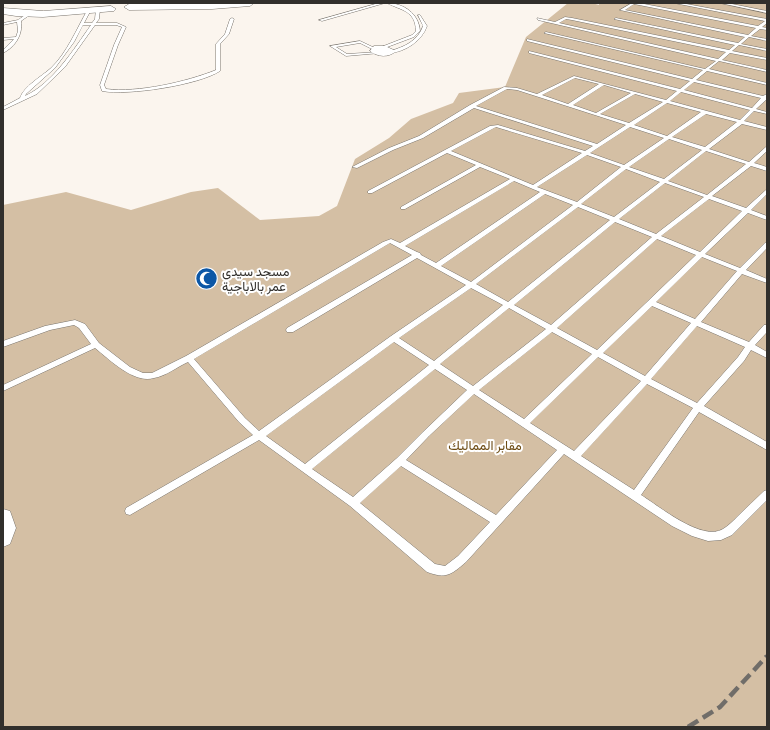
<svg xmlns="http://www.w3.org/2000/svg" width="770" height="730" font-family="Barlow,Vazirmatn,sans-serif">
<rect width="100%" height="100%" fill="#fbf5ee"/>
<!-- green -->
<path fill="#d4bfa4" d="M568,3H592L599,5V3H767V727H3V205L66,192L131,210L191,192L218,188L260,220L319,216L337,206L355,159L389,138L411,119L453,103L459,93L505,87L526,37Z"/>
<g fill="none" stroke-linecap="round" stroke-linejoin="round">
<defs>
<path id="lane" d="M379,3H385L322,21L319,20Z
M387,3C404,3 419,14 420,31L414,37L382,49L381,47L412,35L416,31C415,10 402,11 387,3Z
M632,3H639L758,26L765,21L674,3H681L767,19V23L762,27L767,28V30L760,29L751,36L767,39V41L749,37L741,44L767,49V51L739,45L732,51L767,58V60L730,53L722,60L767,70V72L719,61L709,69L767,83V85L707,71L696,80L763,96L767,94V99L756,109L767,112V114L754,111L744,121L767,127V130L742,124L709,149L749,162L767,146V151L754,163L767,167V171L751,166L712,196L746,208L767,189V194L751,210L767,216V220L748,213L705,254L740,268L765,243L767,242V248L746,270L767,279V283L742,274L701,322L749,342L764,325H767V332L755,345L767,352V358L751,350L744,361L704,406L767,442V450L699,412L641,495C659,506 702,542 723,529C728,526 733,521 737,517C746,508 755,500 764,491L767,490V500L732,535L721,540L708,541L692,536L672,526L564,454L466,562C451,575 446,579 427,572L350,506L259,440L130,515L126,514L125,511L126,508L253,435L239,422L188,362C177,367 166,376 154,378C134,384 110,360 95,348L3,391V385L91,344L79,328L74,325L50,330L3,347V341L45,326L75,320L85,324L99,343L130,367L143,373H152L186,356L383,242L391,239L400,243L510,179L480,167L405,209H401V207L476,165L447,153L372,193H368V191L490,126L498,125L585,151L593,146L474,108L423,138L393,150L357,168L352,167L389,148L419,136L470,105L504,87L517,88L537,94L574,76L666,100L677,91L529,53V51L680,89L690,81L527,41V39L692,79L703,70L544,33L546,32L705,69L716,61L538,20L537,18L555,22L565,17L572,18L729,50L735,45L614,19L616,18L738,43L745,37L620,10ZM634,4L756,28L748,35L625,10ZM566,19L572,20L726,52L718,59L559,23ZM575,78L599,84L568,104L542,95ZM694,82L761,98L752,108L684,90ZM604,85L631,93L596,113L573,105ZM507,89L517,90L626,125L597,144L476,106ZM681,92L750,110L740,120L670,101ZM635,94L663,102L629,123L600,114ZM667,103L701,112L667,136L634,125ZM706,114L737,122L705,147L672,137ZM496,127L582,153L533,185L451,151ZM630,127L664,138L624,165L590,153ZM669,139L702,150L664,179L629,167ZM706,151L746,164L707,195L668,181ZM587,155L621,167L577,202L537,187ZM626,169L660,182L614,217L581,204ZM514,181L540,192L436,263L421,255L420,253L417,252L405,246ZM665,183L704,197L656,234L619,219ZM545,194L573,205L471,282L441,266ZM709,199L742,211L700,252L661,236ZM578,207L610,220L508,302L476,284ZM615,222L652,237L551,325L514,305ZM657,239L696,255L597,350L557,328ZM390,243L412,255L287,328L286,330L287,332H293L417,258L466,285L391,336L259,431L245,418L194,359ZM702,257L737,271L695,319L656,302ZM471,288L503,305L434,361L399,338ZM652,306L691,323L645,376L603,353ZM509,308L546,329L473,386L440,364ZM697,326L745,347L738,357L697,403L651,379ZM552,332L592,354L524,419L479,390ZM394,342L429,365L305,464L266,436ZM598,357L641,381L574,451L530,423ZM435,369L467,390L423,432L397,458L353,497L312,469ZM647,384L693,408L634,490L581,456ZM474,394L557,450L496,515L406,460L429,436ZM401,466L490,522L458,556L445,566L435,564L360,503Z
M720,3H727L767,11V13Z
M98,8L100,9L99,19L96,23H117L126,27L118,45L104,85L106,89C138,93 186,82 216,70V44L225,34L230,19L232,18L234,19L229,34L220,44V71C199,85 127,96 102,91L100,85L114,45L122,27L116,25H95L65,67L37,94L3,110V107L20,98C24,86 41,77 51,68C67,53 77,28 88,9L91,10L84,23H92L95,19L96,9ZM83,25H91C74,49 53,83 25,96L26,94L55,68L74,42Z
M28,13L31,14L21,21C23,35 15,47 3,53V50L14,39L3,40V38L16,37L18,31L17,22L3,25V23L18,20Z
M418,15H420L427,26C422,41 405,52 390,53V51C404,47 418,41 423,26Z
M360,41L377,49L374,50L360,43L336,47L347,54L378,52L380,53L346,56L330,46Z"/>
<path id="street" d="M374,46H385L396,51C389,58 377,57 370,51Z
M3,509L10,511L16,528L10,544L3,547Z"/>
<path id="primary" d="M254,3L250,6L212,9L129,10L124,7L129,4Z
M111,6L116,9L114,11L43,17L16,16L3,14V8L43,11Z"/>
</defs>
<!-- lane casing -->
<use href="#lane" stroke="#79746d" stroke-width="1"/>
<!-- street casing -->
<use href="#street" stroke="#79746d" stroke-width="1"/>
<!-- primary casing -->
<use href="#primary" stroke="#79746d" stroke-width="1"/>
<!-- lane -->
<use href="#lane" fill="#fff" fill-rule="evenodd"/>
<!-- street -->
<use href="#street" fill="#fff" fill-rule="evenodd"/>
<!-- primary -->
<use href="#primary" fill="#fff" fill-rule="evenodd"/>
<!-- rail -->
<path stroke="#706d69" stroke-width="4.5" stroke-dasharray="12 5.5" stroke-linecap="butt" d="M688,727L720,707L767,656"/>
</g>
<!-- icons -->
<defs>
<symbol id="mosque-disc" viewBox="-11 -11 22 22"><circle r="9.5" fill="#0c57a6" stroke="#fff"/><path d="M3.5-4.9A6 6 0 1 0 3.5 4.9A5 5 0 1 1 3.5-4.9Z" fill="#fff"/></symbol>
</defs>
<g fill-rule="evenodd">
<use href="#mosque-disc" x="194" y="266" width="25" height="25"/>
</g>
<g text-anchor="middle" stroke-width="4" stroke-linejoin="round" paint-order="stroke">
<!-- poi labels -->
<g font-size="13" fill="#312f2c" stroke="#fff" text-anchor="start">
<text x="222" y="276">مسجد سيدى<tspan x="222" dy="15">عمر بالاباجية</tspan></text>
</g>
<!-- park labels -->
<g font-size="13" fill="#6d4b13" stroke="#fff">
<text x="485" y="450">مقابر المماليك</text>
</g>
</g>
<!-- border -->
<rect width="770" height="730" fill="none" stroke="#312f2c" stroke-width="8"/>
</svg>
